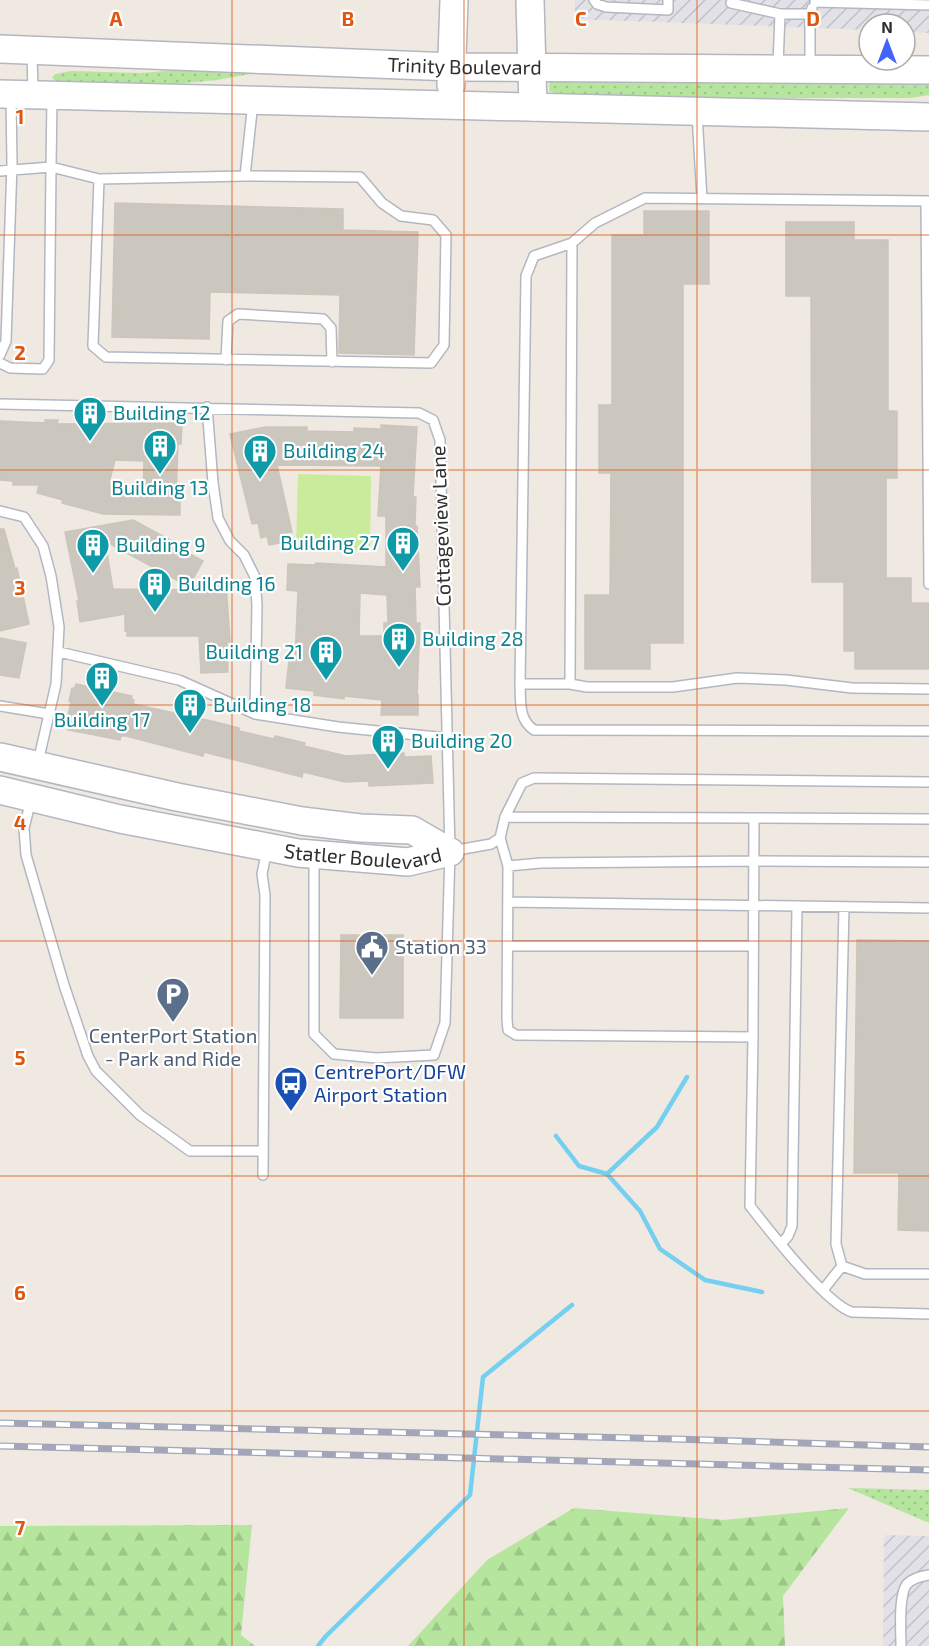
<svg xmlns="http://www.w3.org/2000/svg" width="929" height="1646" font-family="'Exo 2',sans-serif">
<defs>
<pattern id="industrial-furrows" width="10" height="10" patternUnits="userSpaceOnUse" patternTransform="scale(1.5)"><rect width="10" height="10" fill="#e3e1e8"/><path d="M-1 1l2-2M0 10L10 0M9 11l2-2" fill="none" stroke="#c3c1c7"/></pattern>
<pattern id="grass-dots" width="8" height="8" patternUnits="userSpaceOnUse" patternTransform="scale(1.5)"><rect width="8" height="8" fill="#b6e59e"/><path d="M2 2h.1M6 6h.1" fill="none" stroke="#9dc588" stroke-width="1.8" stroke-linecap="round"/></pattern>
<pattern id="forest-firs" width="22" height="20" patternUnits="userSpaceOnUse" patternTransform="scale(1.5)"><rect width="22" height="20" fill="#b6e59e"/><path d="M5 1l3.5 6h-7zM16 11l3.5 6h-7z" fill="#9dc588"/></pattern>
</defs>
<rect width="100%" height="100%" fill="#efe9e1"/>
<!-- industrial -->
<path fill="url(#industrial-furrows)" d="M575,0H929V33L905,32V24H869V30L575,19Z
M884,1535L929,1536V1646H883Z"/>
<!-- grass -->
<path fill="url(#grass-dots)" d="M225,66L424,75L256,73L217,80L153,86L59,83L52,78L55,74L71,71L141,73Z
M550,73L929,82V95L911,98H748L558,94L549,91Z
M848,1488L929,1490V1523Z"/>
<!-- forest -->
<path fill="url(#forest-firs)" d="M574,1508L723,1520L849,1508L783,1596L785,1646H408L487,1560Z
M252,1525L241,1635L255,1646H0V1526Z"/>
<!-- pitch -->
<path fill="#c9ec9a" d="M298,474L371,476L370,551L296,548Z"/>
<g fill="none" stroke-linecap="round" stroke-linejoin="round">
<!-- stream -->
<path stroke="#75cff0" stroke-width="4.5" d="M556,1136L579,1166L607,1174L640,1211L660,1249L705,1280L762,1292
M607,1174L657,1127L687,1077
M318,1646L326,1636L470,1495L483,1377L572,1305"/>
</g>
<!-- building -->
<path fill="#cbc7bf" stroke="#cbc5ba" stroke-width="1.5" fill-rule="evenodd" d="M115,203L343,209V230L418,232L414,355L339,353L340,295L210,292L209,339L112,337Z
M644,211H709V284H683V643H650V669H585V595H610L611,473H599V405H612V235H644Z
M786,222H854V240H888V411H897V478H886V578H911V603H929V669H855V651H844V582H812L811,296H786Z
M45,420H58L57,424L182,423L181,444H178L176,495H180V515L103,514L62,503L63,500L37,493L39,485H13V481L0,480V421L45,423ZM115,460L144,461L143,493L109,483Z
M381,425L417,427L413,497H416L415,526H417L420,587H415L416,623H420L417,695H418V715H381L382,700L344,696V699L314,695V691L286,688L289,660H295L298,591L287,590L288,564L315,565L316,563L386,567V516H378L381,466L277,465L292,532L284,533L286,542L269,545L267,536L261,538L258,523L252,524L230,434L265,427H307V431L354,432V428L381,429ZM360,593L387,595L388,623H384V636H359Z
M133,520L187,549L186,552L203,561L190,584L226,583L230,642H227L228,672L201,673L199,636H127V631H125V614L80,622L77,601H79L65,532ZM105,541L184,584L196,590L113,589Z
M0,529H4L15,569L17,568L29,624L0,631Z
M0,638L26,643L19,678L0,675Z
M76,684L132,696L131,699L134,700L133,704L216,722L239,728V731L274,739L275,736L305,743L304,746L346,756L404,753V757L431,756L433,783L369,786V782L367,781L345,782L303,772L302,777L204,752L203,756L126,736H121L120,740L68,730L69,725H66L71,702L69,701L72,688H75Z
M341,935H403V1018H340Z
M857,940L929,941V1231L898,1230L899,1173H854Z"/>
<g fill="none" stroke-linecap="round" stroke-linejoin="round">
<defs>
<path id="lane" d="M594,0L597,4L606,7L668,10V0
M815,2L929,5
M731,3L780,14H810
M32,53L33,93
M778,65L780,14
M810,66V14L812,8
M52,98L51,167L99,179L93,346L106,357L431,363L444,345L446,235L433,220L401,216L382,203L360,177L245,176L253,102
M697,114L702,199
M0,171L51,167L49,360L43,369L10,368L0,363
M99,179L245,176
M926,201L929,584
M929,201L645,198L595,223L572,243L534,256L526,276L520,684C521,702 518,719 534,730L929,731
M0,355L6,341L12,164L11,98
M226,360L228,321L238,314L323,319L331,328L332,362
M0,404L419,413L433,420L440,440L450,852L445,1023L434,1055L376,1058L334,1054L314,1034V857
M207,407L213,483L218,518L230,541L244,555L255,577L257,605L255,714
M0,511L24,517L43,546L51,576L59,627L56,684L38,762
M59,652L179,680L255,714L338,727L447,738
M520,684H570L572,243
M570,684L587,687H673L737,678L786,680L852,688L929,689
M0,706L49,714
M929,782L534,778L522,783L505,817L500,838L508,866L507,1019L508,1030L516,1035L753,1037L750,1206C768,1229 827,1305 852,1312L929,1314
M31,800L24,828L26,855L64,985L88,1056L96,1071L140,1115L190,1151H263
M505,817L754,818
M452,851L491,844L500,838
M508,866L541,863L754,861L929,862
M509,902L929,908
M844,907L836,1244L842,1266L865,1274H929
M508,946H753
M753,1037L754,818L929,819
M263,1175L265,895L262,874L267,849
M781,1244L788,1236L792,1226L797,906
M823,1290L842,1266
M901,1646C901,1632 898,1595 907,1584C913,1578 922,1576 929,1575"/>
<g id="secondary">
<path d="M530,0L533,107"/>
<path id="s1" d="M0,49L452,67L929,70"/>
<path d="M451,85L454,0"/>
<path d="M0,94L929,117"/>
<path d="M0,757L177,797L302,821L360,828L412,830L450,852"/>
<path id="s2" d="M0,790L120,819L298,853L408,862L450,852"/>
</g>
</defs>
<!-- lane casing -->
<use href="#lane" stroke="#b4b7c1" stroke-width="12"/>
<!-- secondary casing -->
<use href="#secondary" stroke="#b4b7c1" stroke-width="30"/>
<!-- lane -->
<use href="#lane" stroke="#fff" stroke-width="9"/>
<!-- secondary -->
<use href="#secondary" stroke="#fff" stroke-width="27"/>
<defs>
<path id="rail" d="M0,1423L674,1439L929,1447
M0,1446L929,1470"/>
</defs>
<!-- rail casing -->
<use href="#rail" stroke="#a3a6b8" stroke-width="7"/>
<!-- rail -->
<use href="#rail" stroke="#fff" stroke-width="4.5" stroke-dasharray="14" stroke-linecap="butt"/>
</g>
<!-- grid -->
<path fill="none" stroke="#df570e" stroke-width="1.5" stroke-opacity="0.55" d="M232,0V1646M464,0V1646M697,0V1646M0,235H929M0,470H929M0,705H929M0,941H929M0,1176H929M0,1411H929"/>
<!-- icons -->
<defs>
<symbol id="building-pin" viewBox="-11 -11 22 30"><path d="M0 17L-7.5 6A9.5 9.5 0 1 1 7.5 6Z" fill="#0f9aa8" stroke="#fff"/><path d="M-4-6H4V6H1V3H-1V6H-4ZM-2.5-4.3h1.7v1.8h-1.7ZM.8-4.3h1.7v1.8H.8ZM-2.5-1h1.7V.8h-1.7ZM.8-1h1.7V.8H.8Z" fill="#fff"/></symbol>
<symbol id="civic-pin" viewBox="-11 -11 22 30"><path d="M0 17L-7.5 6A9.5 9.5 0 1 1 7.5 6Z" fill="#5c6f8a" stroke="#fff"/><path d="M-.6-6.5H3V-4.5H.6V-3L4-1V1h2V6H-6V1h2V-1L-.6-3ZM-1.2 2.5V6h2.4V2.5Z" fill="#fff"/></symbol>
<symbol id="parking-pin" viewBox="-11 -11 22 30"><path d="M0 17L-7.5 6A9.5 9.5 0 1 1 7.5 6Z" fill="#5c6f8a" stroke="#fff"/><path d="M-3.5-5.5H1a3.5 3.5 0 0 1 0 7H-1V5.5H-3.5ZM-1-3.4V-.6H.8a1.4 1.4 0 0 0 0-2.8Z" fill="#fff"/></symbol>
<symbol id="bus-pin" viewBox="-11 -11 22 30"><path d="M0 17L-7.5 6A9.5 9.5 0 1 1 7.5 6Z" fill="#1a4fb4" stroke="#fff"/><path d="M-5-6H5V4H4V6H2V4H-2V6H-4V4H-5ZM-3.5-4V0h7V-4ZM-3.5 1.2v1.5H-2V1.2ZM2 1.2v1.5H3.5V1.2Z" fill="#fff"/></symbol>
</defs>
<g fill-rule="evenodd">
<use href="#building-pin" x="71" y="394" width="38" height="52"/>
<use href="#building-pin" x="141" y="427" width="38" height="52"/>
<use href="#building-pin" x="241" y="432" width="38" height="52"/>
<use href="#building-pin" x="384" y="524" width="38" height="52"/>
<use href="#building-pin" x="74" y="526" width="38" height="52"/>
<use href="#building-pin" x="136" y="565" width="38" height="52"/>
<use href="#building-pin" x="380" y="620" width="38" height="52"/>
<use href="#building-pin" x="307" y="633" width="38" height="52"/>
<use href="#building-pin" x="83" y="659" width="38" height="52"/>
<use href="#building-pin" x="171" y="686" width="38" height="52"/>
<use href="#building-pin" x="369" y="722" width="38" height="52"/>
<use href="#civic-pin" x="353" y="928" width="38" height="52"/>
<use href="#parking-pin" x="154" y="975" width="38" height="52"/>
<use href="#bus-pin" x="272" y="1064" width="38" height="52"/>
</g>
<g text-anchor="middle" stroke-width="4.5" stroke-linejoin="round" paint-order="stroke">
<!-- street labels -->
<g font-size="20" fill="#2e2e2e" stroke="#fff">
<text dy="7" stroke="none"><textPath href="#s1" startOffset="465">Trinity Boulevard</textPath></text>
<text transform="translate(441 526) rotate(-92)" y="7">Cottageview Lane</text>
<text dy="7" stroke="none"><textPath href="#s2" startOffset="370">Statler Boulevard</textPath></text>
</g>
<!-- culture labels -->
<g font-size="20" fill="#0d838f" stroke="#fff" text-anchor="start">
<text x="113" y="420">Building 12</text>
<text x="283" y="458">Building 24</text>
<text x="160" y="495" text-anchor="middle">Building 13</text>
<text x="380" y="550" text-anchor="end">Building 27</text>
<text x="116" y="552">Building 9</text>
<text x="178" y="591">Building 16</text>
<text x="422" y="646">Building 28</text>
<text x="303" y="659" text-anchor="end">Building 21</text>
<text x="213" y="712">Building 18</text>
<text x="102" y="727" text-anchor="middle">Building 17</text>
<text x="411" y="748">Building 20</text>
</g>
<!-- service labels -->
<g font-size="20" fill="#4e5e75" stroke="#fff" text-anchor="start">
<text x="395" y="954">Station 33</text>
<text x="173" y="1043" text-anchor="middle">CenterPort Station<tspan x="173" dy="23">- Park and Ride</tspan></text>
</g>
<!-- transit labels -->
<g font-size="20" fill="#164399" stroke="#fff" text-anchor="start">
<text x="314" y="1079">CentrePort/DFW<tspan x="314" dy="23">Airport Station</tspan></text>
</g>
</g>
<g font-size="20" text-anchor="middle" font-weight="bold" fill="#df570e" stroke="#fff" stroke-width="4.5" stroke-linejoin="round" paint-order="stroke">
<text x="116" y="26">A</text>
<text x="348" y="26">B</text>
<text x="581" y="26">C</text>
<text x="813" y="26">D</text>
<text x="20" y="124">1</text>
<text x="20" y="360">2</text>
<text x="20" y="595">3</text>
<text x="20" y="830">4</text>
<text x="20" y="1065">5</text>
<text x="20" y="1300">6</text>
<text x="20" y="1535">7</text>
</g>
<!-- north arrow -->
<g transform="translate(887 42)"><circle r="28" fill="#ffffff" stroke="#ababab" stroke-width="1.5"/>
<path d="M0-4.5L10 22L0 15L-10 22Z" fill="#4264fb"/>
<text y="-9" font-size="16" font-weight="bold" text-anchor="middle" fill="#2e2e2e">N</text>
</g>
</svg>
